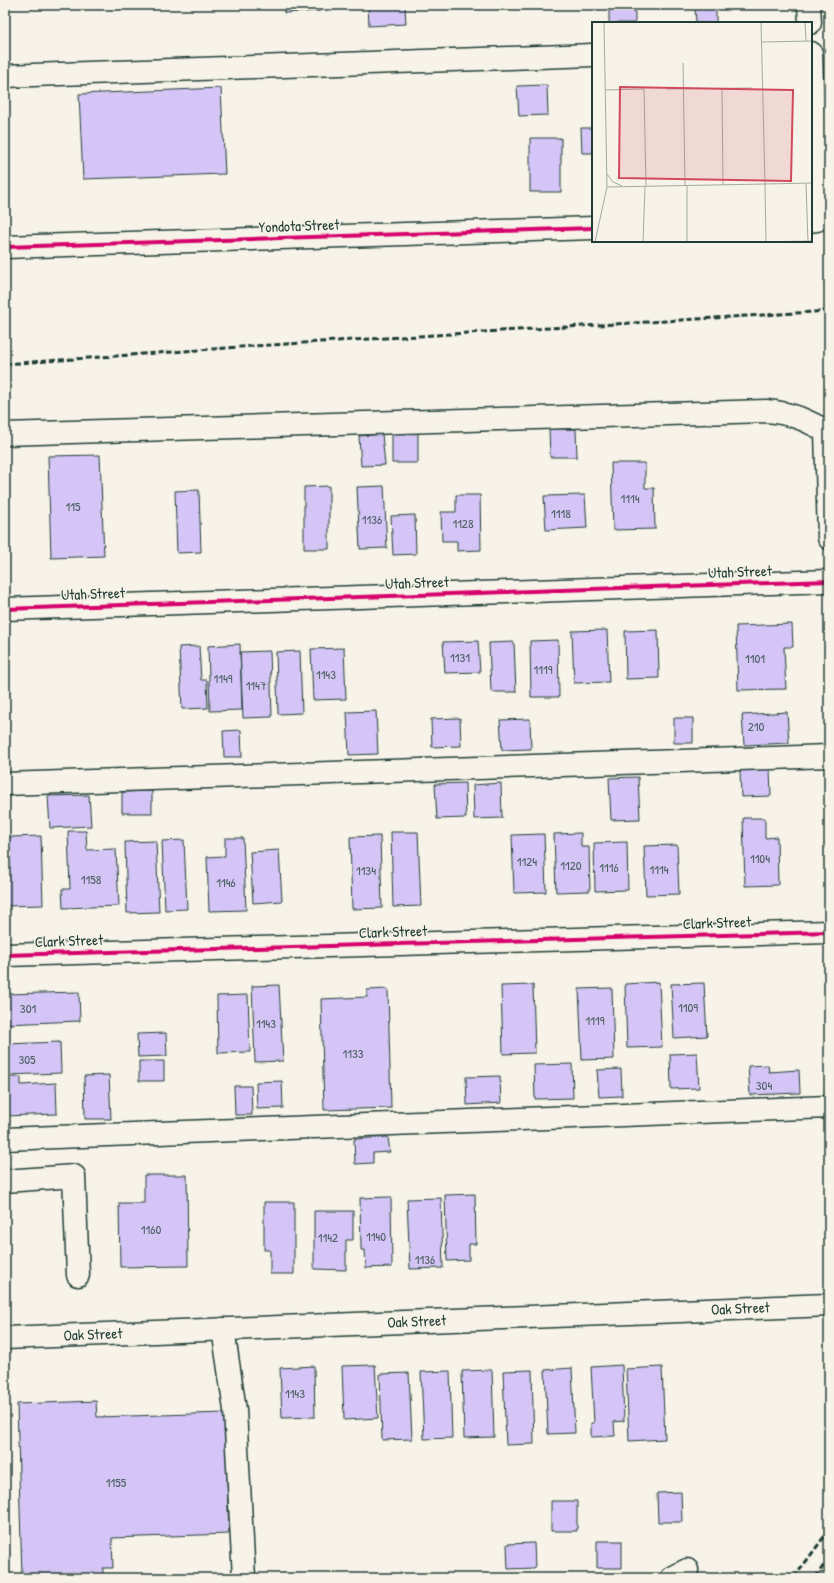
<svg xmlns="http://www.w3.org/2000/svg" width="834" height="1583" font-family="'Patrick Hand',sans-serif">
<rect width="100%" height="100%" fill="#f7f3e8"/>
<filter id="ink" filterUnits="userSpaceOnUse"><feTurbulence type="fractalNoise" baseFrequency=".025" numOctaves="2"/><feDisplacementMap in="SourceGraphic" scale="8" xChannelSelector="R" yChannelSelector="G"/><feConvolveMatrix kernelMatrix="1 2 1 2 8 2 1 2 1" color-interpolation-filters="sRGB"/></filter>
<g filter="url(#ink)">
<!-- building -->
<path fill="#d4c5f6" stroke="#1f3d34" d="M284,5H320V11L284,13Z
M368,5H405L406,24L369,26Z
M635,8V23H609V9Z
M695,8H716V23H696Z
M547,85L548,115L519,116L517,86Z
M221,88L225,174L83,179L79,94Z
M581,128H593V153H582Z
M530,138H561V192H530Z
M549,429H576L577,457H550Z
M392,433H418V463H392Z
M382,434L385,465L361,466L359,436Z
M100,455L104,556L51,558L48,456Z
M611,463H645V488H654L655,529L613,530Z
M329,486V549H304V487Z
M384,486L387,548L360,549L357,487Z
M199,490L201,552L177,553L175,491Z
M456,495H480L481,550L457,551V541H442L441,512H456Z
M585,495L587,528L546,530L544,496Z
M415,515L416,554L393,555L391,516Z
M792,624L793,647H784L786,689L738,690L736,626Z
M607,630L609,682L574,683L572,631Z
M658,630L659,678L626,679L625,631Z
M558,640L559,697H531L530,641Z
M478,641L480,672L445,673L443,642Z
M514,642L516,692H491L489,643Z
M240,644L242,710L210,711L208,646Z
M199,646L201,680H207L208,708L182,709L179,647Z
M344,648L346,699L313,700L311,649Z
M270,651L272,717L243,718L240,652Z
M300,651L302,713L278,714L276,652Z
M376,711L378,754L349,755L347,712Z
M787,712L789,743L744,745L742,715Z
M460,718L461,746L432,747L431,719Z
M674,718H693V743H674Z
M530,719L531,749L502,750L500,720Z
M241,730L242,757H224L223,731Z
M770,769L771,796L741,797L740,770Z
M638,777L640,819L611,820L609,778Z
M465,783L466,818L437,819L435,784Z
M501,783L502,818L474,819L473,785Z
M152,791V813H122V792Z
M89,795L91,826L50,828L48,796Z
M743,818H765V838L777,837L778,885L745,886Z
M68,831H86L87,850L116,849L119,906L63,908L62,889H70Z
M391,832H418L421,906L393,907Z
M581,833V847H589L590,891L556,892L554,834Z
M544,834L546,892L514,893L512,835Z
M41,836L43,905L5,906V866H10L9,837Z
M380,836L382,908L352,909L350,837Z
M225,838H243L246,910L209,911L207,857L225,856Z
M184,840L187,909L165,910L162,841Z
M156,841L159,912L127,913L125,842Z
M627,842L628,890L595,891L594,843Z
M677,845L679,894L646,895L644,846Z
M279,850L282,901L253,903L250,852Z
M659,982L662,1047L627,1048L625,984Z
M704,983L707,1036L674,1038L671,984Z
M279,985L283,1061L255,1062L252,986Z
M533,985L535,1053L503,1054L501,986Z
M612,988L614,1059L582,1060L579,989Z
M388,989L391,1108L324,1110L321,999L367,997V990Z
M79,992L80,1021L5,1024V994Z
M248,995L250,1052L218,1053L217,996Z
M166,1033L167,1056L138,1057L137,1034Z
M60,1042L61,1073L7,1075L5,1044Z
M697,1053L699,1088L671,1089L670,1054Z
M139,1061H164V1081H139Z
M572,1064L573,1098L535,1099L534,1065Z
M768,1065L769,1072L799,1070L800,1093L750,1095L748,1066Z
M621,1069L622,1096L599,1097L597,1070Z
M109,1075L111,1119H85L84,1076Z
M500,1076L501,1103L467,1105L466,1077Z
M5,1077H21V1085L56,1083L57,1114L5,1116Z
M282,1081L283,1108L257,1109L256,1082Z
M234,1086H251L252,1115H235Z
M388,1137L390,1152L373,1153V1163L355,1164L354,1139Z
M144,1175H187L188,1266L120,1267L119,1203H144Z
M475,1194L476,1244H469V1260L447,1261L445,1195Z
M391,1197L392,1267L366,1268L365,1250H361L360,1198Z
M441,1198L443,1268L410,1269L407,1199Z
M264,1202H294V1274H270V1250H264Z
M314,1211H353V1240H346V1270L314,1269Z
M375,1365L378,1418L344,1420L342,1366Z
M622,1365L624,1421L614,1422L615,1436L591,1437V1423H594L591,1367Z
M314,1366L315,1417L282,1418L280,1368Z
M662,1367L665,1439L629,1441L626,1369Z
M572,1368L575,1433L548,1434L545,1370Z
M492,1370L494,1437L464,1438L462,1371Z
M532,1370L534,1444L506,1445L503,1371Z
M450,1371L452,1438L424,1439L421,1372Z
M409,1373L412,1439L382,1440L380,1374Z
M96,1401L97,1417L225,1413L229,1534L112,1538L113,1568H103V1578H22L17,1404Z
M681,1492L682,1522H658L657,1493Z
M551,1501H577V1531H551Z
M597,1541H622V1568H597Z
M534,1543L535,1568L508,1569L507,1544Z"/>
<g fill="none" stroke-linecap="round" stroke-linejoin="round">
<defs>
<path id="minor" d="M809,5L810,23
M811,53L817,220L811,221
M5,76L593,55
M5,247L593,228
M5,434L766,411C791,413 804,419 826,431L829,538
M5,609L829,581
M5,784L829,756
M5,955L829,932
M5,1139L829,1107
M5,1181L74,1176L78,1275
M223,1329L235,1410L244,1578
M672,1578L687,1570"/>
<g id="major">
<path id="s1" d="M5,1338L829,1305"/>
</g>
</defs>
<!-- minor casing -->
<use href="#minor" stroke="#1f3d34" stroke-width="25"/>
<!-- major casing -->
<use href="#major" stroke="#1f3d34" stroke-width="25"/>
<!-- minor -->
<use href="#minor" stroke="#f7f3e8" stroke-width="22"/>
<!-- major -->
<use href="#major" stroke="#f7f3e8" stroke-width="22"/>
<!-- rail -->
<path stroke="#1f3d34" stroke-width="3" stroke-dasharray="6 3" stroke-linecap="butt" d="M5,364L254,346L829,311
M794,1578L829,1530
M815,1578L829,1558"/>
<defs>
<path id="cycleway" d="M5,247L593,228
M5,609L829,581
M5,955L829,932"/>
</defs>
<!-- cycleway casing -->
<use href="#cycleway" stroke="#f7f3e8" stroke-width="6"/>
<!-- cycleway -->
<use href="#cycleway" stroke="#d6006c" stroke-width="4"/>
</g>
</g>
<g text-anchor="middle" stroke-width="3" stroke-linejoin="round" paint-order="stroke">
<!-- number labels -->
<g font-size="13" fill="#4c5f64">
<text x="630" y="503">1114</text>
<text x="73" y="511">115</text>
<text x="561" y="518">1118</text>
<text x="372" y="524">1136</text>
<text x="463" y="528">1128</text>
<text x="460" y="662">1131</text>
<text x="755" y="663">1101</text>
<text x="543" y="674">1119</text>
<text x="326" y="679">1143</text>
<text x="223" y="683">1149</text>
<text x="256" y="690">1147</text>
<text x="756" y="731">210</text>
<text x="760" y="863">1104</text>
<text x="527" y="866">1124</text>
<text x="571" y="870">1120</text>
<text x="609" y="872">1116</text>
<text x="659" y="874">1114</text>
<text x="366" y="875">1134</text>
<text x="91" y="884">1158</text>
<text x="226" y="887">1146</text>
<text x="688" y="1012">1109</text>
<text x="28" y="1013">301</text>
<text x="595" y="1025">1119</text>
<text x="266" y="1028">1143</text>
<text x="353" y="1058">1133</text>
<text x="27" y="1064">305</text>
<text x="764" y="1090">304</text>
<text x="151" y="1234">1160</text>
<text x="376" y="1241">1140</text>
<text x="328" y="1242">1142</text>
<text x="425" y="1264">1136</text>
<text x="295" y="1398">1143</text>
<text x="116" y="1487">1155</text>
</g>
<!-- street labels -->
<g font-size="15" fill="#1f3d34" stroke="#f7f3e8">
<text transform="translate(299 226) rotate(-2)" y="5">Yondota Street</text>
<text transform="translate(740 572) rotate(-2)" y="5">Utah Street</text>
<text transform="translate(417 583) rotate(-2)" y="5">Utah Street</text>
<text transform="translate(93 594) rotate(-2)" y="5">Utah Street</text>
<text transform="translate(717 923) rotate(-2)" y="5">Clark Street</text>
<text transform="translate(393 932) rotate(-2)" y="5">Clark Street</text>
<text transform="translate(69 941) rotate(-2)" y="5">Clark Street</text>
<text dy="5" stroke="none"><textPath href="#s1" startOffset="736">Oak Street</textPath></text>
<text dy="5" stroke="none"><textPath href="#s1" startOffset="412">Oak Street</textPath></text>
<text dy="5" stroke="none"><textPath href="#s1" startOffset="88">Oak Street</textPath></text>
</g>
</g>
<!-- overview -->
<g transform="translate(592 22)">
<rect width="220" height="220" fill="#f7f3e8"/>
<path fill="none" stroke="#a1aaa0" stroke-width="1" d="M12,0L15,165M213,0L214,19M169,20L220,19M91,41L93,164M130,66L131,163M75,67L160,66M13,68L52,67L54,165M15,152L21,160L30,164M214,162L216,220M95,164V220M3,220L15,165L173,162L169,0M51,220L53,165M156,220L220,219M174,220L173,162L220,161"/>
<path fill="#d1495b" fill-opacity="0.15" stroke="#d1495b" stroke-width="2" d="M28,65L201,68L199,159L27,156Z"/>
<rect width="220" height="220" fill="none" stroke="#1f3d34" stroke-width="2"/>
</g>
<!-- margin -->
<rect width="834" height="1583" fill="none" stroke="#f7f3e8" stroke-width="20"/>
<rect x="10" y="10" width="814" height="1563" fill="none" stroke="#1f3d34" stroke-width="1.5" filter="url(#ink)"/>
</svg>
